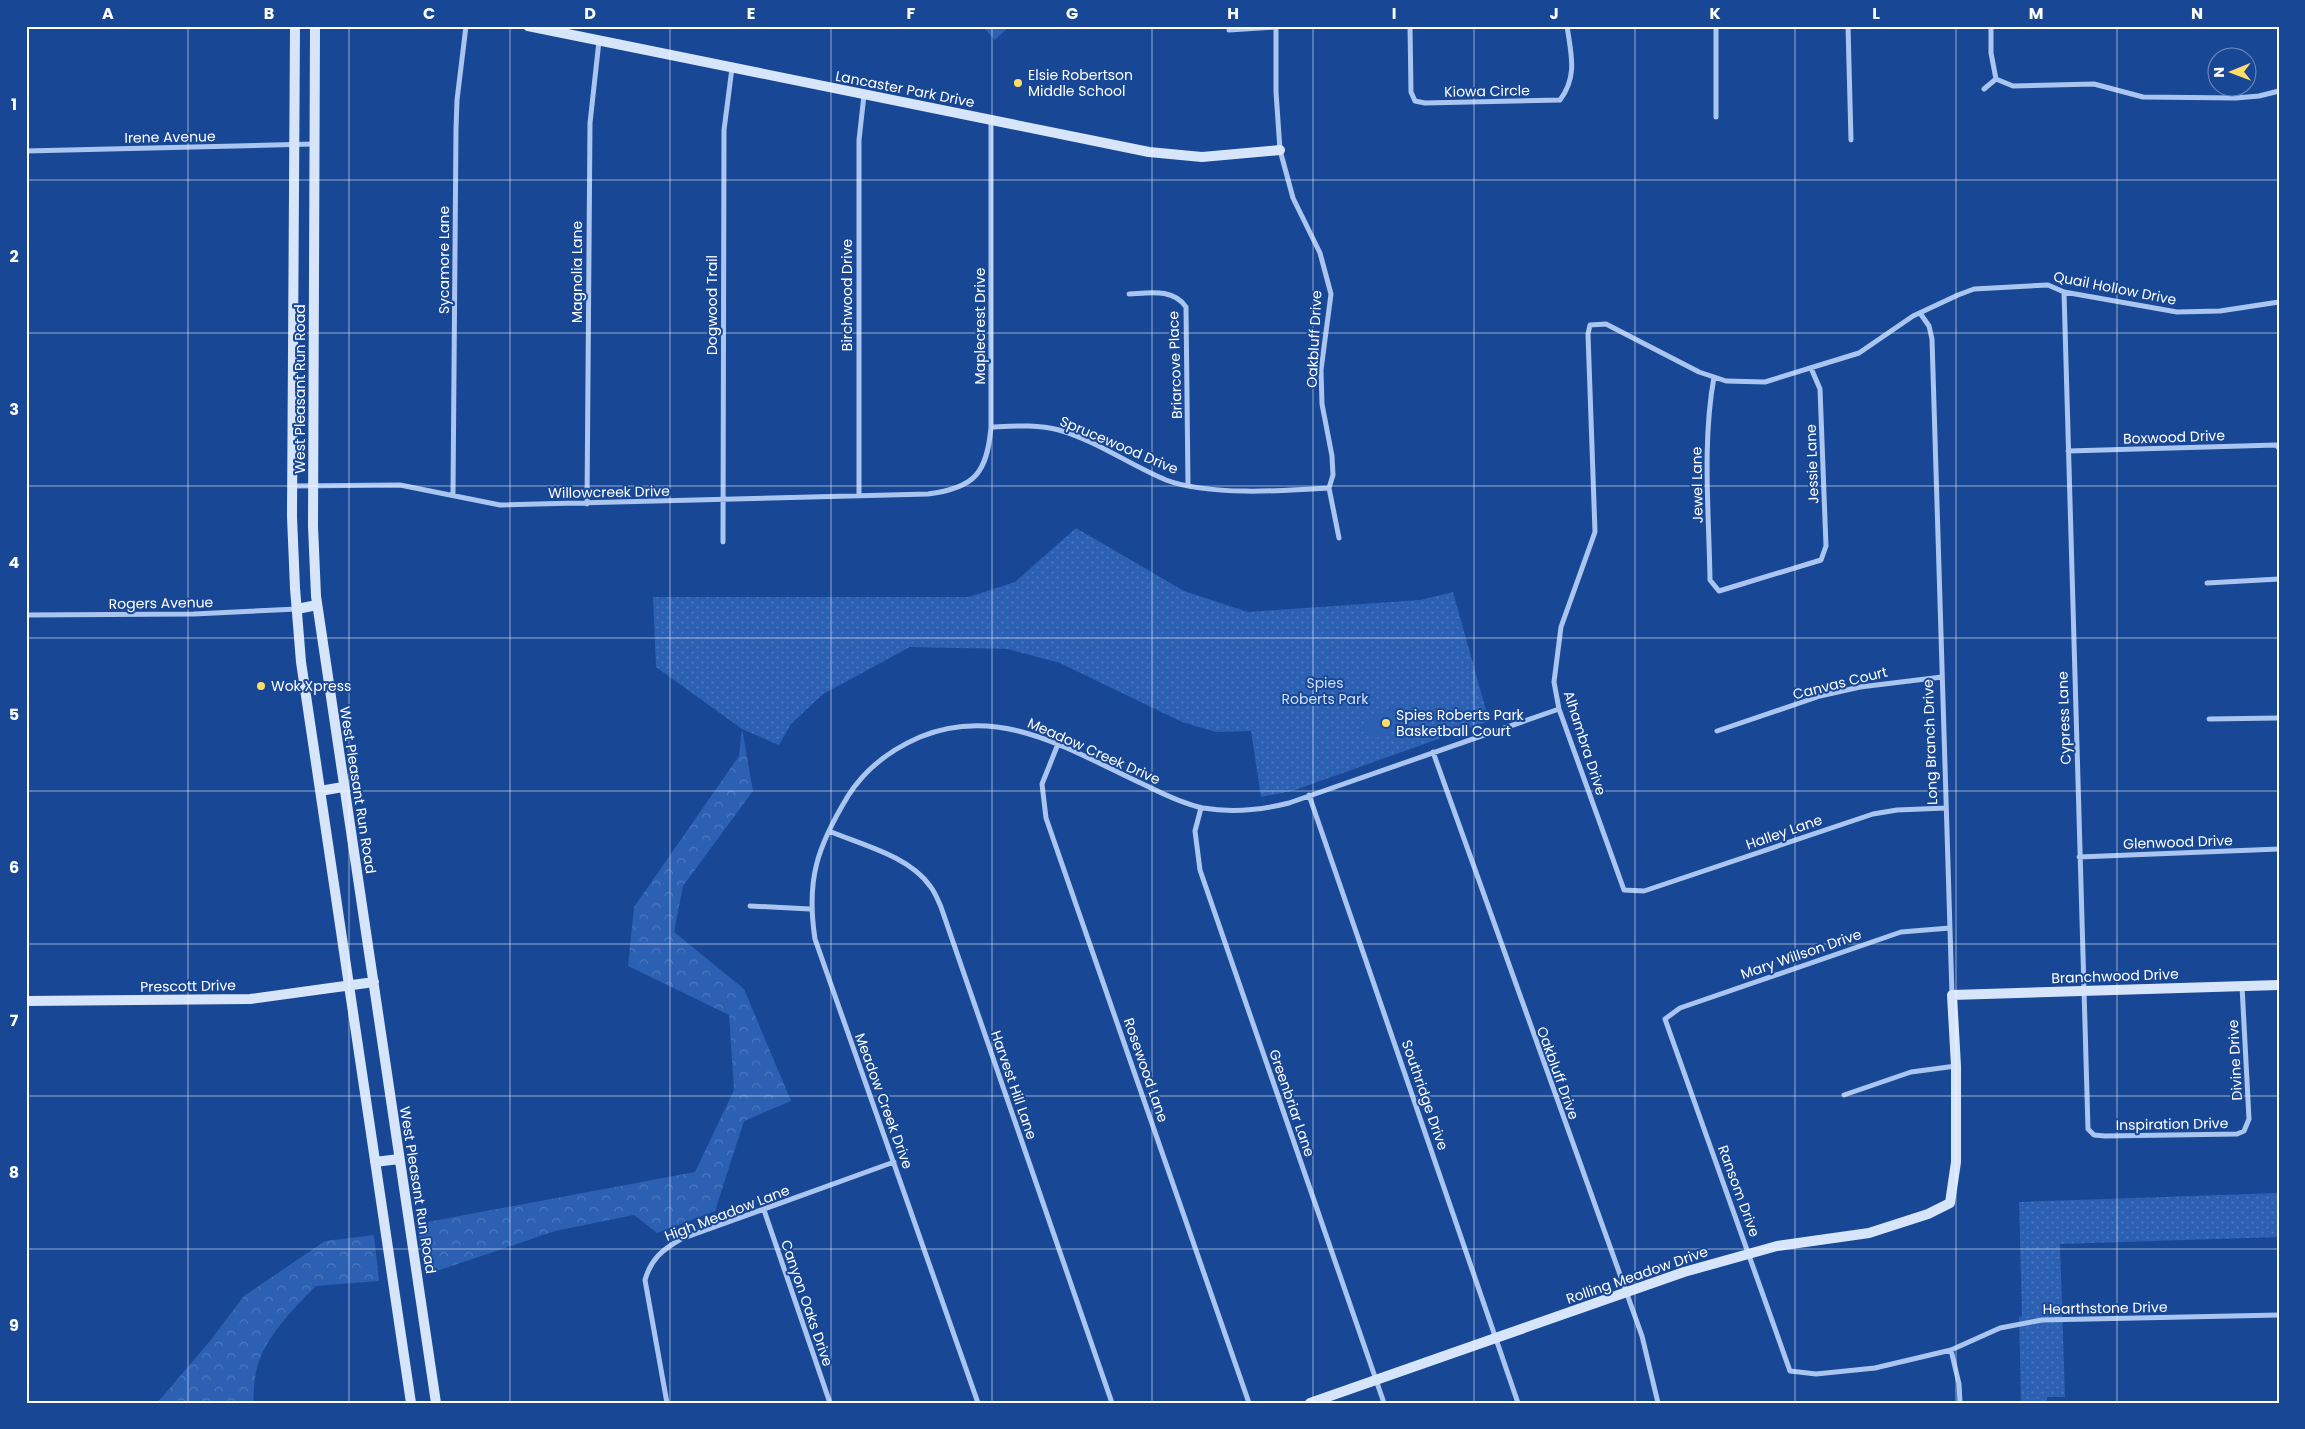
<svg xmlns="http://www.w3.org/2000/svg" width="2305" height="1429" font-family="Poppins,sans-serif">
<defs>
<pattern id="forest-crowns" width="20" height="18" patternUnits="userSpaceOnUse" patternTransform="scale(1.25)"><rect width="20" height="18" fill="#2c60b3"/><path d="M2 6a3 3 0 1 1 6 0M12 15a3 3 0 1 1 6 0" fill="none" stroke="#4c78be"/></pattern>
<pattern id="park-dots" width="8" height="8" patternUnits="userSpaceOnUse" patternTransform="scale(1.25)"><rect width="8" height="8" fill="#2c60b3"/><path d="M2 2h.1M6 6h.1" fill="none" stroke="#4c78be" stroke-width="1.8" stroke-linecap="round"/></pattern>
</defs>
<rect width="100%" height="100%" fill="#184795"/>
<!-- forest -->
<path fill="url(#forest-crowns)" d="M742,729L753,791L683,886L674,932L744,989L791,1101L744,1121L715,1211L657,1233L634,1215L555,1231L425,1275L417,1224L695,1172L734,1090L729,1015L628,966L634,907L739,756Z
M374,1235L379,1281L316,1286C295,1307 264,1338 257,1368C254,1379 254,1391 253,1403H157L210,1341L244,1296L325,1241Z"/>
<!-- park -->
<path fill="url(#park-dots)" d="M1076,528L1184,591L1248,612L1420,600L1453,592L1489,721L1292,791L1261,797L1251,731L1216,732L1182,722L1060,663L1008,649L910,647L823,694L791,724L779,745L742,729L656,667L653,597H969L1015,582Z
M2279,1193V1237L2060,1244L2065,1397H2047V1403H2021L2019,1317L2022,1316L2019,1202Z"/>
<!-- pitch -->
<path fill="#2c60b3" d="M982,26H1010L995,40Z
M1401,706L1407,727L1371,740L1364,719Z"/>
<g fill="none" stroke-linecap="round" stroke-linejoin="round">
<!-- street -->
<path stroke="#a9c5f0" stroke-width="5" d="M1276,26V92L1280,150L1293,198L1320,253L1331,294L1321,370L1322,404L1332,456L1333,475L1329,488L1339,538
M1410,26L1411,92L1415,101L1425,103L1560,100C1578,76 1571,54 1567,26
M1848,26L1851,140
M1229,30L1276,27
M1996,79L2013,86L2094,84L2143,97L2236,98L2259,96L2279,91
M1984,89L1996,79L1991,53V26
M1716,117V26
M26,151L313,144
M2064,292L2088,1129L2094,1135L2105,1136L2237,1134L2244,1131L2249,1119L2242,986
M1129,294C1149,293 1173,288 1186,307L1188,485
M1920,313L1929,326L1932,339L1952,995
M1714,377C1702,443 1709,513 1710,580L1719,591L1821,560L1826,546L1820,389L1811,368
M991,427C1014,426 1037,424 1059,430C1097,441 1130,465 1166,480C1208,496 1283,491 1329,488
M2068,451L2276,445L2279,448
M292,486L400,485L500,505L928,494C975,488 987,473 991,427V120
M453,494L456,129L457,100L466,26
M859,495V140L864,95
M587,504L590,123L599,41
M723,542L724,130L732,68
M2207,583L2279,579
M26,615L194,614L297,609
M2209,719L2279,718
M1717,731L1820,696L1860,687L1942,677
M1058,744L1042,784L1046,818L1249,1403
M1433,752L1642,1336L1658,1403
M1309,795L1518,1403
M1201,808L1195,831L1200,870L1384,1403
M1946,808L1897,810L1873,814L1644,891L1624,890L1559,709L1554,682L1561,627L1595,532L1588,334L1590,325L1606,324L1699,372L1726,381L1765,382L1859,353L1913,316L1958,295L1974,289L2048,285L2064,292L2177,312L2220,311L2279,302
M829,831C862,845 909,856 930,886C935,892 938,900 941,907L1112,1403
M2079,857L2279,849
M750,906L810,909
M1950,928L1901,932L1680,1008L1665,1019L1790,1371L1816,1374L1875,1368L1951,1350L2000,1328L2042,1320L2279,1315
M1844,1095L1911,1072L1956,1066
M764,1210L830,1403
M1951,1350L1959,1384L1960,1403
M667,1403L645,1280C651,1259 662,1250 681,1239L894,1162
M978,1403L815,939C806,880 817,847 848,796C865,769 890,750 920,737C1002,703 1074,753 1147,786C1165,795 1184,804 1203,808C1232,813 1261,810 1289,803L1559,709"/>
<!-- secondary -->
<path stroke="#d7e5fb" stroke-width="10" d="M295,26L292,517L295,588L301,662L411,1403
M315,26L313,526L316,596L436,1403
M528,26L1149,152L1202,157L1280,150
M297,609L317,605
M320,791L343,787
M26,1001L250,999L374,982
M375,1162L399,1159
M1310,1403L1684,1272L1777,1246L1869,1233L1928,1214L1950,1203L1956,1162V1066L1952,995L2279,985"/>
</g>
<!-- grid -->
<path fill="none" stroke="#fff" stroke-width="1" stroke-opacity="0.55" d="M188,26V1403M349,26V1403M510,26V1403M670,26V1403M831,26V1403M992,26V1403M1152,26V1403M1313,26V1403M1474,26V1403M1635,26V1403M1795,26V1403M1956,26V1403M2117,26V1403M26,180H2279M26,333H2279M26,486H2279M26,638H2279M26,791H2279M26,944H2279M26,1096H2279M26,1249H2279"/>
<!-- markers -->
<g fill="#ffdd69" stroke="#184795" stroke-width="2">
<circle cx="1018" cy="83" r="5"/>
<circle cx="261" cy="686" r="5"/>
<circle cx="1386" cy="723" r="5"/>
</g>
<g text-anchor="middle" stroke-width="4" stroke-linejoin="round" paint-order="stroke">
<!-- poi labels -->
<g font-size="14" fill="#fff" stroke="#184795" text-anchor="start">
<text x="1028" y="80">Elsie Robertson<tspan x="1028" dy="16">Middle School</tspan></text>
<text x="271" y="691">Wok Xpress</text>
<text x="1396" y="720">Spies Roberts Park<tspan x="1396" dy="16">Basketball Court</tspan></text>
</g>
<!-- street labels -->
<g font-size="14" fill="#fff" stroke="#184795">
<text transform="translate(905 89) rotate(11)" y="5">Lancaster Park Drive</text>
<text transform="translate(1487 91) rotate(-1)" y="5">Kiowa Circle</text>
<text transform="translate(170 137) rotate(-1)" y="5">Irene Avenue</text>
<text transform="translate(444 260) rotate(-90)" y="5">Sycamore Lane</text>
<text transform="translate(577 272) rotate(-90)" y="5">Magnolia Lane</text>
<text transform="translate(2115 288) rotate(11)" y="5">Quail Hollow Drive</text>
<text transform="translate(847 295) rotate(-90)" y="5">Birchwood Drive</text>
<text transform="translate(712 305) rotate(-90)" y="5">Dogwood Trail</text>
<text transform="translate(980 326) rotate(-90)" y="5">Maplecrest Drive</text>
<text transform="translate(1314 339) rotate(-87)" y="5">Oakbluff Drive</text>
<text transform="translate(1175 365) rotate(-92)" y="5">Briarcove Place</text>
<text transform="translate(300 389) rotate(-90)" y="5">West Pleasant Run Road</text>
<text transform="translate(2174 437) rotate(-2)" y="5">Boxwood Drive</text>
<text transform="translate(1119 445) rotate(23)" y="5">Sprucewood Drive</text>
<text transform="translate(1812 464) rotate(-92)" y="5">Jessie Lane</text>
<text transform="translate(1697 485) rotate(-91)" y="5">Jewel Lane</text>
<text transform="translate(609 492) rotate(-1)" y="5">Willowcreek Drive</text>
<text transform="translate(161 603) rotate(-1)" y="5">Rogers Avenue</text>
<text transform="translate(1840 683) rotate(-14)" y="5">Canvas Court</text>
<text transform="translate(2064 718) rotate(-92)" y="5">Cypress Lane</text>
<text transform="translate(1930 742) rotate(-92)" y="5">Long Branch Drive</text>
<text transform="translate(1585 743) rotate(72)" y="5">Alhambra Drive</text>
<text transform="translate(1094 751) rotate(24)" y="5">Meadow Creek Drive</text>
<text transform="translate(358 790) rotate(81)" y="5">West Pleasant Run Road</text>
<text transform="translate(1784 832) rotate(-19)" y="5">Halley Lane</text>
<text transform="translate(2178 842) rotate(-2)" y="5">Glenwood Drive</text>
<text transform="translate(1801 954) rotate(-19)" y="5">Mary Willson Drive</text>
<text transform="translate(2115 976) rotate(-2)" y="5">Branchwood Drive</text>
<text transform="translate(188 986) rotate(-1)" y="5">Prescott Drive</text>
<text transform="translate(2235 1060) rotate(-93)" y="5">Divine Drive</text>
<text transform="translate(1146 1070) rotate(71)" y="5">Rosewood Lane</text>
<text transform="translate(1558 1073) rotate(70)" y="5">Oakbluff Drive</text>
<text transform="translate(1014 1085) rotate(71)" y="5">Harvest Hill Lane</text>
<text transform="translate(1425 1095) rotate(71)" y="5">Southridge Drive</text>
<text transform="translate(884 1101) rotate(70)" y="5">Meadow Creek Drive</text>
<text transform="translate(1292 1103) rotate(71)" y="5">Greenbriar Lane</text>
<text transform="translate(2172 1124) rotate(-1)" y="5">Inspiration Drive</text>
<text transform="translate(418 1190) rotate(81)" y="5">West Pleasant Run Road</text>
<text transform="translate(1739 1191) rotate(70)" y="5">Ransom Drive</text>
<text transform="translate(727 1213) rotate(-21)" y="5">High Meadow Lane</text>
<text transform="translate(1637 1275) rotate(-19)" y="5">Rolling Meadow Drive</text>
<text transform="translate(807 1303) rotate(71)" y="5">Canyon Oaks Drive</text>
<text transform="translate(2105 1308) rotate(-1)" y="5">Hearthstone Drive</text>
</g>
<!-- park labels -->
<g font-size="14" fill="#d0e1fb" stroke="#184795">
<text x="1325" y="688">Spies<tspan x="1325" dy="16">Roberts Park</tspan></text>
</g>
</g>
<!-- border -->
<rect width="2305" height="1429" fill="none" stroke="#184795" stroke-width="55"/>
<!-- north arrow -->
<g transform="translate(2232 72) rotate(269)"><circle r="24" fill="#184795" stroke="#7491bf"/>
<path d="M0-4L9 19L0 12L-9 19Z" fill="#ffdd69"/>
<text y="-8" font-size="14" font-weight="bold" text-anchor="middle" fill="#ffffff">N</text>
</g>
<rect x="28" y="28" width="2250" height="1374" fill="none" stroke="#fff" stroke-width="2"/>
<g font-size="16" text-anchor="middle" font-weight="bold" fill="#fff">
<text x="108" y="19">A</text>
<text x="269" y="19">B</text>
<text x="429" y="19">C</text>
<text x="590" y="19">D</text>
<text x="751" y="19">E</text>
<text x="911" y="19">F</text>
<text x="1072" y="19">G</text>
<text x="1233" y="19">H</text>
<text x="1394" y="19">I</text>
<text x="1554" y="19">J</text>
<text x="1715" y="19">K</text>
<text x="1876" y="19">L</text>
<text x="2036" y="19">M</text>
<text x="2197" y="19">N</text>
<text x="14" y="110">1</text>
<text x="14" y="262">2</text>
<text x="14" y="415">3</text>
<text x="14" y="568">4</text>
<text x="14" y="720">5</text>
<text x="14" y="873">6</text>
<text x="14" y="1026">7</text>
<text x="14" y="1178">8</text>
<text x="14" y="1331">9</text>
</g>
</svg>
